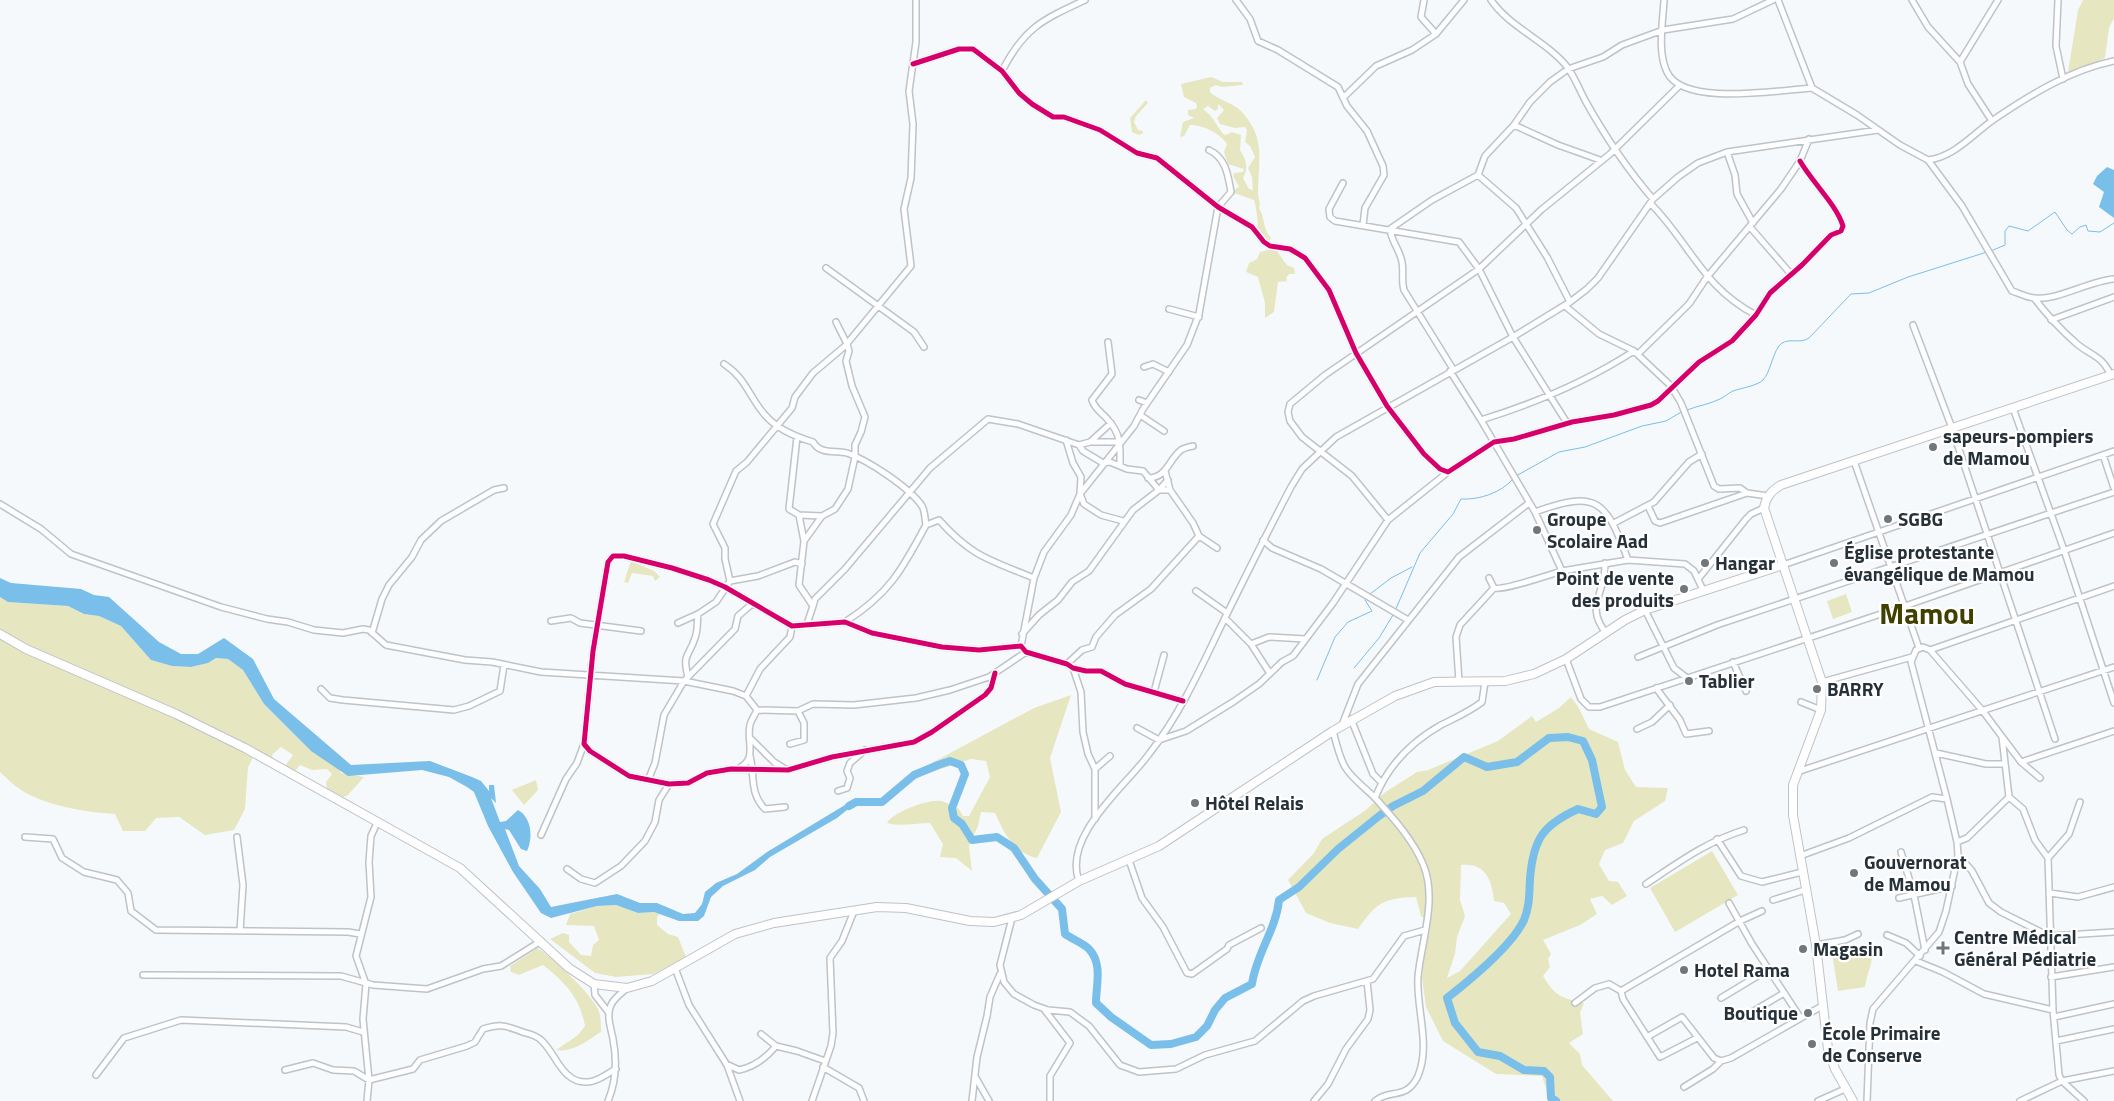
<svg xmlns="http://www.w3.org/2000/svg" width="2114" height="1101" font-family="'Titillium Web',sans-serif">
<rect width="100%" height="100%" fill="#f6f9fc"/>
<!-- green -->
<path fill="#e6e7c0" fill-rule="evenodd" d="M2083,0H2114V18L2109,28L2105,58L2068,72L2078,10Z
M1211,77L1223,82H1242L1243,85L1222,87L1216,85L1210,88V92C1218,100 1231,102 1240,110C1267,138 1258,159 1258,194C1258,199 1261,202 1259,208C1265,218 1263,230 1271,238L1269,241L1258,228C1258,222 1256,206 1254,200L1234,193V190L1239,187L1233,176L1234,173L1243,172L1244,169L1228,164L1224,152L1227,144C1220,133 1203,125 1190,125L1184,136L1180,137L1183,122L1194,118L1188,115V110L1196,109L1197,106L1196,103L1184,97L1181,84ZM1218,104L1224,110L1217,118L1220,124L1235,128L1245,127L1247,130L1245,142L1250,146L1255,157L1248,168L1252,177L1253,190L1249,189L1243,178C1249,167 1246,160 1240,150L1241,135L1232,132L1226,135L1223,134L1210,115L1203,109L1208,106L1215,111L1218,109Z
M1146,100L1148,103L1136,116L1134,122L1138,130L1143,131V133L1139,135L1132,132L1130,118Z
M1268,250H1276L1287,265L1294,268L1295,274H1289L1286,278L1287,281L1278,282L1274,312L1265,318V303L1258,277L1246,272L1249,263L1257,259L1260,252Z
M631,561L654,571L660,577L655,581L653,576L632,573L628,583L624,582Z
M1846,594L1852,612L1833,619L1827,601Z
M0,597L9,602L68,606L84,614L99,616L121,626L151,660L172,666L191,667L208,663L216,658L228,659L243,670L264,704L311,751L338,767L341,773L364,777L348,795L341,798L327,789L326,782L332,774L327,769L312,770L300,765L294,772L285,766L293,755L281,747L272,755L273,760L257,751L248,767L245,809L234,830L205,835L179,817L156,818L145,831H123L115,814C84,812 47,806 21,790C13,785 7,778 0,772Z
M1071,695L1050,758L1061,812L1037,858C1013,853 1004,833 995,813L981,812L978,826L969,846L972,871L956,858L940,857L943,844L930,823C915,823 901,827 887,823C893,812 928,799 941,801C947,802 953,807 959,809L963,816H969L990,777L986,761L971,759L926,774V766L1034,708Z
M1571,697L1579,708L1589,729L1618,742L1625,770L1636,787L1668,788L1665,801L1634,821L1623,843L1605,850L1599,864L1609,881L1618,882L1627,896L1612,905L1602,896L1590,899L1597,914L1580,925L1543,940L1551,954L1548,959L1550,967L1543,976C1555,996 1561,998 1584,1003L1580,1013L1583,1034L1569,1043L1580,1054L1582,1065L1613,1101H1550L1542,1076L1496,1074L1443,1041L1426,1007L1422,978L1428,921L1421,916L1416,897C1384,898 1377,902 1358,929L1330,923L1306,913L1288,880L1314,853L1322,839L1366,810L1384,793L1417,772L1428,770L1498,741L1532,716L1536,722L1559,708ZM1461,865C1485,862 1492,880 1494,901L1504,903L1511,914L1460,971L1447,978L1455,954L1457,937L1465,916L1460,900Z
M536,780L538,790L524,805L512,790Z
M1712,851L1738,895L1675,932L1650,888Z
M616,905L638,913L654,912L660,914L657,917V925L668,934L678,937L686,957L653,974L616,977L595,973L550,939L563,933L569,935V942L581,955L591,956L593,945L599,940L594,926L566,925L570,914L597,906Z
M538,948C554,960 589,991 598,1009C601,1016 601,1024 601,1032C588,1040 573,1053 556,1050L578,1035L585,1026C580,998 565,982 543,965L519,975L511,972L510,966Z
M1872,950C1873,966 1867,971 1865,987L1838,991L1832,953Z"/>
<!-- water -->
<path fill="#7abeea" d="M2107,167L2114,170V218L2099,207L2104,192L2093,184L2097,176Z
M0,578L11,583L81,589L94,595L109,597L159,642L181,654H198L224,638L253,659L274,699L351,765L430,761L472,777L481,781L489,791V785H494L496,803L491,798L500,822L506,821L518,810C532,818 533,838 527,851L521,849L509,830L505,829L519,866L540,889L551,907L617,894L640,903H657L683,914L695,913L702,904L705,892L716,883L737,874L767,852L850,802L858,799L859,806H852L837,818L770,857L755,870L723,886L711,897L704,916L698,921H679L654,912L638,913L616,905L597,906L551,918L541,913L513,872L488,826L474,792L467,787L449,777L422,770L348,776L311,751L264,704L243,670L228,659L216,658L208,663L191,667L172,666L151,660L121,626L99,616L84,614L68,606L8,602L0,597Z"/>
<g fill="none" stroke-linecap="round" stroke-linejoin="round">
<!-- stream -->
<path stroke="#7abeea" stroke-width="1" d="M1991,251L2005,245V231L2009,226L2028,231L2055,212L2067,230L2072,234L2080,227L2086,225L2088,231L2100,232L2114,223
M1687,410C1697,406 1710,404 1720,399C1725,397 1728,393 1733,391C1741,388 1757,386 1763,380C1771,372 1773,349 1782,343C1791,338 1800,344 1809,338L1851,294L1869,293L1908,277L1987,252
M1516,476L1559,452L1585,447L1642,426L1666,421L1683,411
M1370,594L1391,578L1412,567
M1395,611L1420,553L1453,514L1461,499C1479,500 1501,493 1513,479
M1354,668L1379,638L1393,615
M1317,680L1335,637L1348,622L1372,611L1365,600L1367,597"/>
<!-- river -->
<path stroke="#7abeea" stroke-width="8" d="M849,806L856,802H882L914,775L938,765L950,761L961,765L965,774L952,808L954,818L962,824L972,840L997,837L1014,848L1035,879L1062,909L1065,934C1072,939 1083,943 1089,949C1103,964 1096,985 1096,1003L1111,1017L1151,1045L1171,1044L1196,1037L1207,1026L1215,1010L1225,998L1252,984C1256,954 1276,930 1279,900L1299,887L1338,849L1379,816L1393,806L1423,791L1464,757L1487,767L1517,762L1549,738L1568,737L1583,741L1592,760L1602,807L1596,814L1578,809C1543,825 1533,839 1530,879C1529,894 1530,905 1524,920C1512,946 1470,980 1447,998L1455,1023L1478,1052L1500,1056L1524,1070L1544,1071L1550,1077L1551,1098L1556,1101"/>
<defs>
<path id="minor" d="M1236,0L1250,19L1258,41L1278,50L1338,87L1347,106L1367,131L1383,166L1384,175L1365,208L1363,225
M1424,0L1421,17L1436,34
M1491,0C1510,28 1547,41 1568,68C1575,78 1580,91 1586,102C1605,136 1627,169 1653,199
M1664,0C1663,21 1657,52 1667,72C1683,107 1779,90 1812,88
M1778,0L1812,88L1857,115L1900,145L1928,160C1954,157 1972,135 1993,120C2030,95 2070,70 2114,61
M1912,0L1928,27L1960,62L1968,84L1992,121
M2058,0L2056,46L2063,79
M1960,62L1998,0
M913,64L959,49H973L1002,71L1019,93L1032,104L1053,117H1064L1100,130L1137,153L1157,158L1218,207L1252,227L1264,242L1270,246L1290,249L1305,258L1329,290L1356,353L1387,406L1424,454L1440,469L1448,472L1494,442L1514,439L1572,422L1614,415L1651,405L1658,401L1699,362L1732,341L1756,315L1770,293L1802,265L1831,235L1841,231L1843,226C1836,204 1812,182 1800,161
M1002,71C1024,28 1042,20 1085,0
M1344,97L1376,66L1412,50L1436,34L1464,0
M1514,125L1558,145L1600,160
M1727,152L1735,175L1737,194L1753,223
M1928,160L1962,206L2012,291C2019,293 2027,298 2035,298C2056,301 2089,281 2114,279
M1478,175L1485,156L1514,125L1530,102L1550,82L1568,69L1603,57L1622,45L1663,30L1733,19L1773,0
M1343,183L1329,209L1330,217L1335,221L1459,242L1479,269L1513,337L1567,423
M1650,203C1690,243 1702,287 1756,315
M1750,227L1790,273
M826,268L914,332L924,347
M2034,298C2047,315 2061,330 2077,344C2093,357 2100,354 2111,375
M1565,306L1599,334L1634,351L1671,386L1681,403L1714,486L1719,489L1740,488L1747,493L1768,496
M1169,309L1199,317
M2051,320L2114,297
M1913,325L1952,428L2055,739
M1108,342L1112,374L1092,400C1095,410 1103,413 1109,421C1122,436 1120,448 1120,466
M1638,354L1689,304L1707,277L1781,189L1800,161L1809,139
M724,364C746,378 749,397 765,415C777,429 796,437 813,442C820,455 836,450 847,453C868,460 910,488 922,506C925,511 925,520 926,525C902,570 889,594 845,622
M1144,367L1153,364L1169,372
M1453,369L1404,290C1401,280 1404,272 1402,262C1400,250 1391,241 1390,229L1432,200L1478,175L1516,208L1547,257L1570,302
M1450,371L1481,420L1535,512L1562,571L1628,560L1685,564L1694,571L1703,590
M1139,400L1147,403
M2013,408L2064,550L2114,703
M1140,415L1164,431
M1481,420C1536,403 1586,382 1634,351
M797,437L789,509L799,515L804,541L799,585L813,606L807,624
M1066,440L1073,463L1081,477L1080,494L1084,504L1101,515L1123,521
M1090,442H1121
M2103,455L2114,488
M1854,461L1919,648
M1165,471L1170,490H1159L1168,480
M1148,478C1167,478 1169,459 1181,450C1184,448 1189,447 1193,446
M1170,490L1193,523L1199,536L1217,548
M0,504L41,529L71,554L221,607L267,619L288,622L314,630L343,633L363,629L369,630L386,645L465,660L492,662L541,672L684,681L733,691L746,696L757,710L798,711L813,704L854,705L916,698L950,690L989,677L1026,652
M1648,506L1655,521L1660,523L1747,493
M1535,512C1598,489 1606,501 1628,560
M799,515L822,516
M1388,520L1352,476L1302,437L1290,421L1288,412L1290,404L1325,375L1479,269L1541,210L1610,154L1679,86
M1614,523L1654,502L1689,462L1702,454
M926,525L939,520C972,557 990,560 1034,578
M1263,540L1272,548L1321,569L1408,620
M804,541L822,516L835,509L848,489L855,457V445L861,432L865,417L852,386L846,361L849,351L847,344L836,322
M1605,563C1606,594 1584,605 1606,633
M1783,565L2114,451
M1489,578L1494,588C1502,591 1549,575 1562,571
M1699,578L1746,519L1751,514L1764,508
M730,581L758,576L795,562L802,564
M1196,591L1227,613
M813,606L815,599L845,569L930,468L988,419L1018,424L1079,445L1090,442L1111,423
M1645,610L1674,668L1687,678
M1225,618L1251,644L1269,672
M551,621L571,618L580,623L641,631
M678,623L698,614L716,602L730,581L725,559V548L713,524L736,471L747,462L792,408L795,397L813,373L845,346L911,266L904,209L911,178L913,124L909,91L916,42V0
M372,633L382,599L389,585L412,557L421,540L441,521L494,490L504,488
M1022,634L1039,615L1058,600L1072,582L1089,571L1133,510L1159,490L1143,471L1127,469L1110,462L1103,463L1083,451L1079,445
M1251,644L1269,637L1305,639
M1021,646L1034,578L1044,552L1071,515L1080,494L1134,426L1143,409L1187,345L1199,314L1218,207L1231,192C1228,175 1226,158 1209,150
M1930,650L2114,586
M1638,657L1717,625L2114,492
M1566,659L1581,699L1589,707H1600L1905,606L2114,533
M1733,662L1746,691
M1067,664L1082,650L1092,647L1096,637L1115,615L1151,589L1199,536
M1073,668L1081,692L1083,732L1088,754L1095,769V819
M995,673L991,688L985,695L932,732L914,742L832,757L788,770L731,769L707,773L688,783L669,784L629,776L590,751L584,744L593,651L608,562L613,556H624L672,568L709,580L725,587L792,626L845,622L872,633L942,647L979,650L1021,646L1026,652L1067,664L1073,668L1086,671H1101L1125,684L1183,701
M688,677C682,653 689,657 695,638C698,631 697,621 698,614
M1459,682L1456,637L1460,625L1494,588
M1822,682L1912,657
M1656,688L1680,720L1686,734L1709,731
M321,689L330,698L343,700L454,710L469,706L500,691L504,665
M1154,692L1164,655
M746,696L760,669L790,637L792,626
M1801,702L1821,710
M1351,719L1373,774L1381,782
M1342,725L1358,684L1459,557L1529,503
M1137,728L1159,740L1186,731L1233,702L1259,684L1282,662L1293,656L1333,603L1388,520L1448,472
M1637,729L1652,722L1670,705
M1333,731C1336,742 1339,756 1345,767C1353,780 1367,789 1377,800C1394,819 1413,840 1423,864C1438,899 1421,942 1418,977C1416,1009 1431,1045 1418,1076C1406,1101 1391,1088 1375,1101
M751,739L774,762L787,770
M790,744L804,740V723L798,711
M1936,753L1986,764H2004
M750,756C755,775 749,793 765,809L785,807
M2021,762L2114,731
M739,768C758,759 746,740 750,725C751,720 755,715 757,710
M1095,769L1110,756
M1797,772L2114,667
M649,778L655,763L664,715L684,681L735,629L738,616L752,604
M838,791L847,788L850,778L847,771L850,763L865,750
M2009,797L2023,809L2035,840L2048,858
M1375,798C1388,765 1411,742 1441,725C1455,718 1469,712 1482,702L1485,682
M2080,802L2069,834L2048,858L2053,1010L2059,1075L2062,1081L2084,1101
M541,835L566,779L577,763L584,744
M25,837L53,839L62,858L84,872L117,880L128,893L131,911L156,930L348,932L360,934
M237,837L243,885L240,931
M1717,839L1741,876L1762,882L1802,872
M1957,842L1967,838L2009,797L2002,737
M1901,852L1914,895L1925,950
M1958,855L1972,871L1989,903L2001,912L2049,936L2114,932
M1800,856L1849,838L1932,797L1947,799
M1129,860L1142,898L1163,927L1187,973L1192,974L1227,949L1229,945L1261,928
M567,869L581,879L595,883L621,866L645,841L655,822L659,800L669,784
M1079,881C1062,836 1126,786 1149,754C1179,716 1200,670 1221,626C1244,579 1267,533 1291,487L1302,469L1336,437L1513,337L1570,302L1587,289L1598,278L1653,199L1678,177L1698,163L1727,152L1878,130
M1646,884C1679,862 1706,842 1744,830
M2050,893L2078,897L2114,887
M1899,898L1952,886
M1773,900L1805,890
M1729,903L1752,944L1800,1017
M1012,918L1000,965L1004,982L1014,994L1034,1005L1048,1010L1070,1012L1089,1026L1120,1065L1139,1072L1176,1069L1205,1055L1255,1041L1303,1001L1314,996L1373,979L1404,936L1425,930
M1887,935L1906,943L1920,956
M1816,945L1845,940L1858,934
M1916,961L1943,972L1984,994L2053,1010
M675,968L689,1005L727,1065L740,1101
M143,975L341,976L373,985L427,989L483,969L501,966L541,941
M2051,977L2114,967
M594,984L595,995L609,1013
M1621,991L1740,921L1762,911
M1721,998L1769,969
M1575,1003L1595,988L1609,984L1621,991L1623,999L1660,1057L1697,1038
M1044,1009L1070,1043L1050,1076V1101
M2054,1017L2114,1004
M1742,1018L1784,993
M761,1034L776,1046L797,1051L825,1061
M1647,1037L1682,1017L1714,1058L1721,1061L1731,1058L1822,1006
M2056,1041L2114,1029
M726,1064L739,1070C754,1067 766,1058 776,1046
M823,1067L859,1088L864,1101
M285,1070L313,1063L333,1070L354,1071L369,1080L413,1069L420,1060L467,1046L475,1042L483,1029C500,1024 504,1025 520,1031C527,1034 535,1034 541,1040C556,1053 562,1084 588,1082C599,1081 606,1074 616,1069
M96,1075L124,1038L181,1020L346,1027L363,1032
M976,1078L989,1101
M1684,1087L1713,1069L1721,1061
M367,1101L369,1080L363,1019L366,984L356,956L371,897L369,862L371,836L377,823
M608,1101C616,1082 617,1060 613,1039C611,1028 606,1016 611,1005C614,998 622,993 627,988
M812,1101L831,1046L833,1033L830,958L842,941L854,911
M972,1101L977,1057L987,1016L990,997L1000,974
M1314,1101L1328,1084L1346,1049L1368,1019L1370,1010L1367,981
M1818,1101L1845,1089
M1867,1101L1870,1023L1873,1009L1939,932L1946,911L1958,855L1957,842L1947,799L1911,662L1916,650L1923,647L1930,650L1982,710L2021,762L2040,778
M2020,1101L2062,1081L2114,1071"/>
<path id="highway" d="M0,634L26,649L176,714L245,748L460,868L569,968L594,984L627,988L652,981L735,934L774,923L877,907L906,908L970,921L994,922L1021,915L1079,881L1159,846L1333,731L1395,696L1434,682L1505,681L1534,674L1566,659L1625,620L1645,610L1783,565
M1853,1101L1835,1069L1828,1049L1816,945L1793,815V785L1821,710L1822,682L1764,508C1766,497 1771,491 1781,485L2114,374"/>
</defs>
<!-- minor casing -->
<use href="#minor" stroke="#bdc3c8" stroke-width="8"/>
<!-- highway casing -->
<use href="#highway" stroke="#bdc3c8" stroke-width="10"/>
<!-- minor -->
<use href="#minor" stroke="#fefeff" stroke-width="5"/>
<!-- highway -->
<use href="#highway" stroke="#fefeff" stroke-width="8"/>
<defs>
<path id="cycleway" d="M913,64L959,49H973L1002,71L1019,93L1032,104L1053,117H1064L1100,130L1137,153L1157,158L1218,207L1252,227L1264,242L1270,246L1290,249L1305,258L1329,290L1356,353L1387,406L1424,454L1440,469L1448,472L1494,442L1514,439L1572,422L1614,415L1651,405L1658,401L1699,362L1732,341L1756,315L1770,293L1802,265L1831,235L1841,231L1843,226C1836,204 1812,182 1800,161
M995,673L991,688L985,695L932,732L914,742L832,757L788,770L731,769L707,773L688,783L669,784L629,776L590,751L584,744L593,651L608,562L613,556H624L672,568L709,580L725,587L792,626L845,622L872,633L942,647L979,650L1021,646L1026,652L1067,664L1073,668L1086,671H1101L1125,684L1183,701"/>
</defs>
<!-- cycleway casing -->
<use href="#cycleway" stroke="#fff" stroke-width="8"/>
<!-- cycleway -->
<use href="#cycleway" stroke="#d6006c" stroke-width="5"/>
</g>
<!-- markers -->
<g fill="#6f777d" stroke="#fff" stroke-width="2">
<circle cx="1933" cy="447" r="5"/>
<circle cx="1888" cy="519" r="5"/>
<circle cx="1537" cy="530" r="5"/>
<circle cx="1705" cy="563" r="5"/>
<circle cx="1834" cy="563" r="5"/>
<circle cx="1684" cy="589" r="5"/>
<circle cx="1689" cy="681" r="5"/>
<circle cx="1817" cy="689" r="5"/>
<circle cx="1195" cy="803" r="5"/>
<circle cx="1854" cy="873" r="5"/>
<path d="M1940.5 940.5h5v5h5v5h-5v5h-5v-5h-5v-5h5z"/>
<circle cx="1803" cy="949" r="5"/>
<circle cx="1684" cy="970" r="5"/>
<circle cx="1808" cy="1013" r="5"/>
<circle cx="1812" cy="1044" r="5"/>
</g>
<g text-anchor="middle" stroke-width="4.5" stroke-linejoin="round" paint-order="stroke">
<!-- poi labels -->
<g font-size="19" font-weight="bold" fill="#263139" stroke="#fff" text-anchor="start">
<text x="1943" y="443">sapeurs-pompiers<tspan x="1943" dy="22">de Mamou</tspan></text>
<text x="1547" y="526">Groupe<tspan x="1547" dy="22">Scolaire Aad</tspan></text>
<text x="1898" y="526">SGBG</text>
<text x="1844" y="559">Église protestante<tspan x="1844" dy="22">évangélique de Mamou</tspan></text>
<text x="1715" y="570">Hangar</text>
<text x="1674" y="585" text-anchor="end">Point de vente<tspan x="1674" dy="22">des produits</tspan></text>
<text x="1699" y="688">Tablier</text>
<text x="1827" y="696">BARRY</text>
<text x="1205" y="810">Hôtel Relais</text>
<text x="1864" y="869">Gouvernorat<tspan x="1864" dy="22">de Mamou</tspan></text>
<text x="1954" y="944">Centre Médical<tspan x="1954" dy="22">Général Pédiatrie</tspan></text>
<text x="1813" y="956">Magasin</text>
<text x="1694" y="977">Hotel Rama</text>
<text x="1798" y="1020" text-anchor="end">Boutique</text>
<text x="1822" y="1040">École Primaire<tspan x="1822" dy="22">de Conserve</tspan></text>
</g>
<!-- town labels -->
<g font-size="29" font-weight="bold" fill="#414000" stroke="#fff">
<text x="1927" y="624">Mamou</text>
</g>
</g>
</svg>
